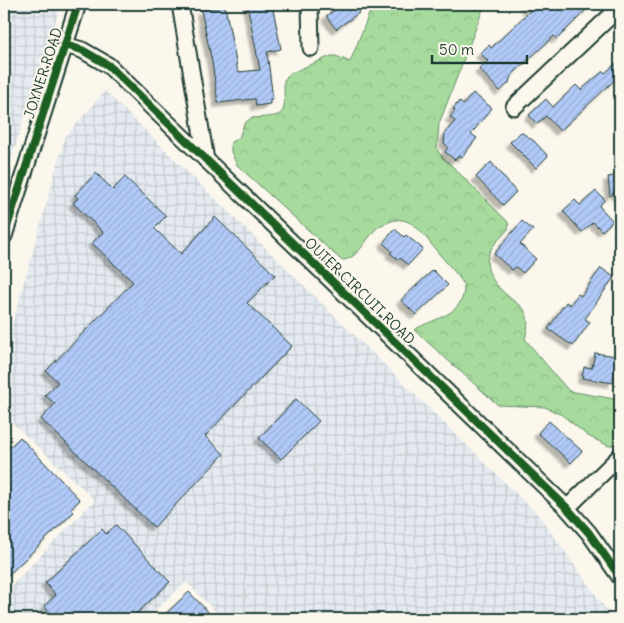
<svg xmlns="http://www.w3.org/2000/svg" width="624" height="623" font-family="Delius,sans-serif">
<defs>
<pattern id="industrial-grid" width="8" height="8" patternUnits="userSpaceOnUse" patternTransform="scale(1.25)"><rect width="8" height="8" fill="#e5eaf0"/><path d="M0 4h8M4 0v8" fill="none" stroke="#c4cace"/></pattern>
<pattern id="forest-crowns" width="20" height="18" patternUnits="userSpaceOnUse" patternTransform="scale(1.25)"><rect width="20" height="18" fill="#a7db9d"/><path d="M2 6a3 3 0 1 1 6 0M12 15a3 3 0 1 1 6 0" fill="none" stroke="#8fbd88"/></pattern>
<pattern id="building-hatch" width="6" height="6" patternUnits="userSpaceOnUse" patternTransform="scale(1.25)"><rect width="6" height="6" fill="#b2caf8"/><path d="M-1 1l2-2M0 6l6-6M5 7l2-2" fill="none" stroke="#99aed5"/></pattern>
<filter id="shadow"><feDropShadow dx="-4.5" dy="4.5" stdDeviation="1" flood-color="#0004"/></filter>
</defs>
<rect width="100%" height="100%" fill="#fbf7ec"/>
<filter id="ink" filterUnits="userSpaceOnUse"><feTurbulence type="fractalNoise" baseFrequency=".02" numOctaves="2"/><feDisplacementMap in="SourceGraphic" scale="10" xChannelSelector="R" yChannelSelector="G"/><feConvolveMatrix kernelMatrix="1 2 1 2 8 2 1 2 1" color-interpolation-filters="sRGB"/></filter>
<g filter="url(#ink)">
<!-- industrial -->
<path fill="url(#industrial-grid)" d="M4,4H61L4,181Z
M105,91L541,518L613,619H223L186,582L146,619H4V593L95,500L4,415V354L65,137Z"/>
<!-- forest -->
<path fill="url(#forest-crowns)" stroke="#638c68" d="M373,4H485L439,124L437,148L439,153L507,221L509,225L508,229C503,236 494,243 490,251C478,275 507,296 523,308C530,319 528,327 525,339L554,374L569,391L620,400V438L613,445L609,446L588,436L562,415L545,407L498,405L414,330C435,317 465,316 464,285C458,274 443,259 435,249C423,234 409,211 387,223C383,224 379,226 377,228C366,238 357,261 341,260L237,165L231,152V142L239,138L244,124L251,118C290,116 284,116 284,80L291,73L331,56H336L350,62Z"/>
<!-- building -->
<path fill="url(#building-hatch)" stroke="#1f3d34" filter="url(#shadow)" d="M247,4H272L281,49L267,52L273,99H270V104L256,106L255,99H253L218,103L212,62L201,10L225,6L238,72L260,70Z
M343,4H353L359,13L336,29L326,16Z
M523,4H592L557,39L554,36L517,70L510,78L509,83L500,91L479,69L488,61L480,53L489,45L491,48L530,11Z
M620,60V75L560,131L546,116L537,124L529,115L546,99L553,107L576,85L581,90L603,71L605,73Z
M473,93L492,108L471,134L477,138L462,157L459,155L455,160L445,152L448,147L444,143L445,133L455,121L450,117L455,111L453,109L459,101L463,105Z
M521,132L534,141L548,156L536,168L510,142Z
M491,162L516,192L503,205L476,177Z
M96,173L113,190L125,177L166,216L154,228L181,254L215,217L275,275L247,303L292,346L205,436L224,454L154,527L41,419L55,404L45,395L58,382L46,371L133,282L92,243L103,232L73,203L78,198L75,195Z
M620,175V199L614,192L610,196L608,177Z
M596,191L605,200L599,206L613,221L602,231L593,222L582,232L563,211L575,200L580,205Z
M522,221L533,230L520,244L536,259L523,273L516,267L512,270L494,254Z
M395,229L404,237L406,235L423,249L408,265L400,258L399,260L390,253L392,251L383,243Z
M601,268L614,277L585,319L590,322L573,346L548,329L566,302L570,305L578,294L581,296Z
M433,270L448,285L416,315L401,300Z
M595,353L617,356L613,383L582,378L584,367L592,368Z
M296,399L319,421L281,459L259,438Z
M549,421L582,451L571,463L538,433Z
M20,437L80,500L71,509L74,512L4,579V453Z
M116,525L170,582L131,619H56L44,606L56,595L45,583L102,529L106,534Z
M189,592L215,619H160Z"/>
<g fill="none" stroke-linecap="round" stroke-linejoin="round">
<defs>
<path id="minor" d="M180,4L206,160
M310,4L311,48
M65,45L82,50L108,65L567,508L589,533L620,577
M514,107L620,7
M4,236L78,4
M567,508L620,456"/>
</defs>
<!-- minor casing -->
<use href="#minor" stroke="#1f3d34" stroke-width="19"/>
<!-- minor -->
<use href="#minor" stroke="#fbf7ec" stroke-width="15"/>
<defs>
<path id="cycleway" d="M65,45L82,50L108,65L567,508L589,533L620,577
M4,236L78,4"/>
</defs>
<!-- cycleway casing -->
<use href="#cycleway" stroke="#fbf7ec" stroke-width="11"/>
<!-- cycleway -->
<use href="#cycleway" stroke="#1b5e20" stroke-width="8"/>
</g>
</g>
<g text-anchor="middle" stroke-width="4" stroke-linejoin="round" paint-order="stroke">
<!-- street labels -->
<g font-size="14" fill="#1f3d34" stroke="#fbf7ec">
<text transform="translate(43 73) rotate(-72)" y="5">JOYNER ROAD</text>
<text transform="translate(360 291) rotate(44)" y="5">OUTER CIRCUIT ROAD</text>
</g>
</g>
<!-- margin -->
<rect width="624" height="623" fill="none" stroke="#fbf7ec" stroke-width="20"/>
<rect x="10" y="10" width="604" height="603" fill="none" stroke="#1f3d34" stroke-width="2" filter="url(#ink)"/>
<!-- scale -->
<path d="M432 55v8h95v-8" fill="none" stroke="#1f3d34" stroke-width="2.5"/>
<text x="439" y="55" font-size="15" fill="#1f3d34" stroke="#fbf7ec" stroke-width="4" paint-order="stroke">50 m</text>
</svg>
